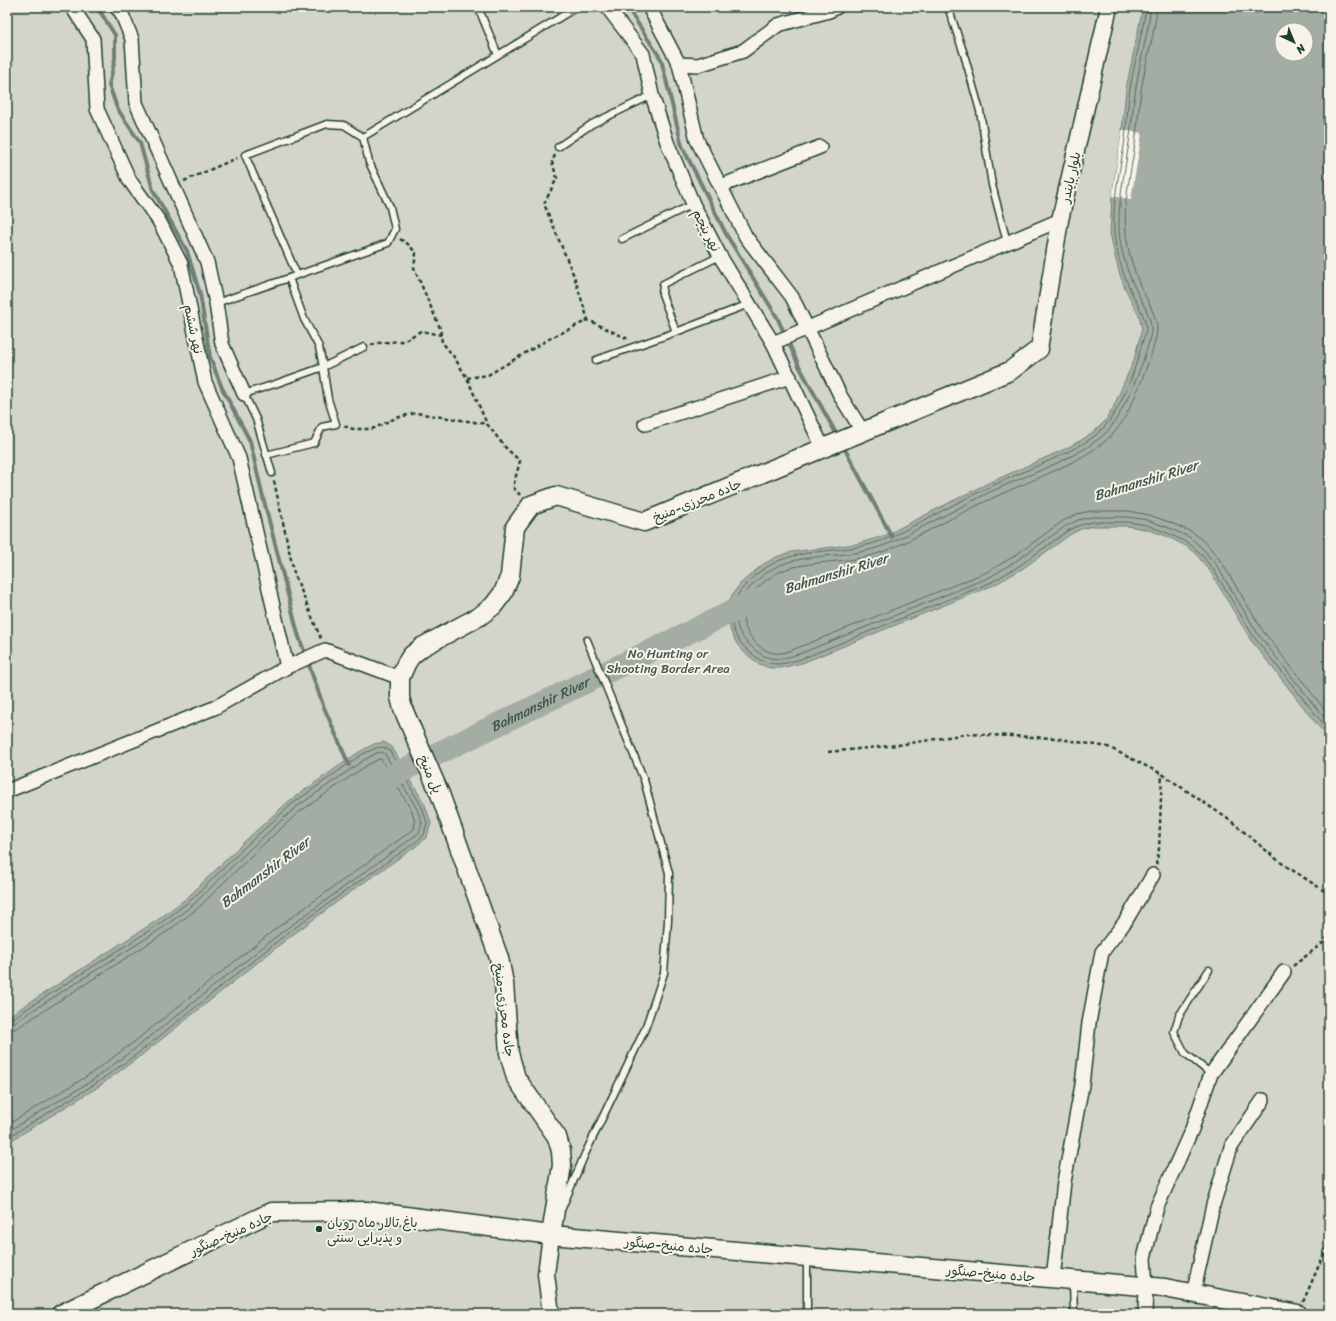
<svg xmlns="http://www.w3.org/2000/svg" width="1336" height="1321" font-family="Sriracha,'Playpen Sans Arabic',sans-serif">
<rect width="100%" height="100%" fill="#f7f3e8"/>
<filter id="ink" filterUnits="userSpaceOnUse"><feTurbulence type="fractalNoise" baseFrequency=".025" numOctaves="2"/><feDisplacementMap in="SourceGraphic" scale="8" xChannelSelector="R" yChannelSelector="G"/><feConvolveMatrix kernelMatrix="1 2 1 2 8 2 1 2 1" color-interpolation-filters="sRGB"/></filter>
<g filter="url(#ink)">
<!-- green -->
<path fill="#d3d5ca" stroke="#79897f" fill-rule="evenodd" d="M7,7H1329V1314H7ZM1282,30H1306V54H1282Z"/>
<!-- water -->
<path fill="#a4ada3" stroke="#6f8077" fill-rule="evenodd" d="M1143,7H1329V737L1319,727L1250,639L1210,571L1196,554L1186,546L1164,535L1145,529L1127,526H1092L1081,529L1071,534L1022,569L994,585L802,663L780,668H770L759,664L744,652L737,644L731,632L728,619V607L732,595L740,584L762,565L776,557L792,552L856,544L884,536L986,484L1065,449L1083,439L1096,430L1106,420L1113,408L1134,360L1142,329L1139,316L1125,288L1119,272L1115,256L1110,233L1112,196L1122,130L1126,89ZM1282,30H1306V54H1282Z
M384,742L392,747L425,805L431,823L427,837L415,847L353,890L287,939L143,1054L98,1087L7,1143V1017L159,919L188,897L246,840L289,801L359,752L374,744Z"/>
<!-- pier -->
<path fill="#f7f3e8" d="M1122,130L1142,133L1131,199L1112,196Z"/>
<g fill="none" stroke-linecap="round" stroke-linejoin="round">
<!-- shore -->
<path stroke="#546a60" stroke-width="1" d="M1146,7C1142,34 1135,61 1130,88C1127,107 1127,127 1124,146C1119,173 1112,205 1114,233C1116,251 1122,272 1130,289C1135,301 1146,316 1146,329C1146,334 1143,339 1142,343C1135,371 1120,415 1097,434C1084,445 1067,452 1051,460C1030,469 1009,478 989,487C964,499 940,512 915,525C901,532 886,540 871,544C838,553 796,548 767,567C733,588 715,623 751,653C768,668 781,665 801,659L992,582L1019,566L1069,530L1080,525L1092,522H1128L1146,525L1165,532L1188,543L1199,552L1213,569L1254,637L1329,731
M1151,7C1148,34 1140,61 1136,87C1132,108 1132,129 1128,149C1124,176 1118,203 1119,230C1120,249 1127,270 1134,286C1140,299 1152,316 1151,331C1148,354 1127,405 1113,424C1110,429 1105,434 1100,438C1070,462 1023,476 988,493C967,504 945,515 924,526C908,534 893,543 876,548C843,559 797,552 769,571C739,592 721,622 754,649C770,663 781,659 799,654L990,577L1016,561L1066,526L1078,520L1092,517H1128L1147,520L1167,527L1191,538L1203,549L1217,566L1258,634L1329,724
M1157,7C1155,34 1145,63 1141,91C1138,113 1137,135 1133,157C1129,181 1123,208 1126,232C1127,249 1133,267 1139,283C1145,297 1155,311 1157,327C1158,338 1147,366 1143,377C1136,394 1129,413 1118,428C1095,459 1030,480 995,497C966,510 938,526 910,540C893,548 875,556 856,559C835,562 795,563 777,573C766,580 752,590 746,602C735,621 754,650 774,653C782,654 790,651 797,648L987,572L1013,557L1063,521L1077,514L1091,511H1128L1149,515L1169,522L1194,533L1208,545L1222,563L1263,631L1329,715
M7,1020L11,1019L161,923L191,900L249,843L292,804L361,755L376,748L383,747L389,750L422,807L427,823L424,835L413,844L351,887L285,935L141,1051L95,1084L7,1138
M7,1025L13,1023L164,927L194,904L252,847L295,808L364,760L377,753L382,752L385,754L417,809L422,823L419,833L282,932L137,1047L93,1080L7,1132
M7,1031L17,1028L168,931L198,908L256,851L298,813L367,765L379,759H381L412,811L415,823L414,829L278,927L134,1042L89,1075L7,1125"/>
<!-- stream -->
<path stroke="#6f8077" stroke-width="4" d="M95,7L101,13L115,35V59L109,85L117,108L140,143L153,190L187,251L200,294L210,357L222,388L250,441L261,489L298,634L323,705L349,765
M627,7L661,59L682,146L726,234L777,317L799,366L838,437
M842,444L892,537"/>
<!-- river -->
<path stroke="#a4ada3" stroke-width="23" id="s1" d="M380,786L399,772L756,600"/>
<defs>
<path id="service" d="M478,7L498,55L577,7
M948,7L964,54L980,111L992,185L1007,242
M558,147L592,124L652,95
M622,239L693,204
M720,256L663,284L662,294L676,332L749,304
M297,275L245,155L327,124L344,125L363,137
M216,303L289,278L388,243L395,229L390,207L369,162L363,137L498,55
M596,360L676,332
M266,455L314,443L322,427L336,424L328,399L323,367L364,347
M272,473L256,419L244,394L275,384L323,367L319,347L304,319L289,278
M1209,970L1179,1016L1174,1032L1185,1053L1211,1074
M562,1208L585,1154L645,1029L664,973L668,921L669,873L644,780L587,640
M807,1260V1314
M1073,1282L1074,1314"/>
<path id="minor" d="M72,7L93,39L97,109L130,181L159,221L181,264L205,382L239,458L287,667
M116,7L121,12L132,39L136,103L207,262L216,303L222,344L244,394
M607,7L643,54L652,95L667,142L693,204L720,256L773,343L823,448
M649,7L679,64L697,140L746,237L792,297L841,397L863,432
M679,64L698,65L743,51L778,25L829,11L837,7
M721,186L820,147
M773,343L1060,220
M645,424L790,377
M7,791L214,708L287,667L325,650L400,678
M1053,1279L1064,1182L1082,1085L1089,1023L1102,952L1125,922L1153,875
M1193,1294L1213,1205L1231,1147L1263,1100
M1145,1314L1146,1286L1144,1258L1157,1207L1192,1129L1211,1074L1284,972"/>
<path id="tertiary" d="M1039,349L1060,220L1109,7
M551,1235L546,1274L551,1314"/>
<path id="secondary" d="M551,1235L562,1165L561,1151L557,1137L516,1078L509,1053L504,983L499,958L440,794L403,709L400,697V678L406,664L411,656L422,647L480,616L493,606L503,593L510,576L515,527L531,505L556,496L644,522L1010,371L1039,349
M61,1314L271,1212L367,1211L551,1235L1165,1288L1298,1314"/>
</defs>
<!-- service casing -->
<use href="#service" stroke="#1f3d34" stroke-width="9"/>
<!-- minor casing -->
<use href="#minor" stroke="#1f3d34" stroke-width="16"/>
<!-- tertiary casing -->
<use href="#tertiary" stroke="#1f3d34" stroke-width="19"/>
<!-- secondary casing -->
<use href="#secondary" stroke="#1f3d34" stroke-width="21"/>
<!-- path -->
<path stroke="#1f3d34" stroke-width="2.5" stroke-dasharray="4 3" stroke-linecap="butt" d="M555,155L552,162L557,178L544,204L574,276L588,320
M184,181L237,158
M400,239L408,244L416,253L414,268L440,328L442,342L454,357L467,378L487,424L505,447L520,461L513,487L520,495
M371,345L377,343L403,341L421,331L441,335
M467,378L488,375L549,339L588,320L628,339
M344,426L353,429H372L396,418L416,413L487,424
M274,481L294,573L321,639
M828,752L898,745L967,734L1054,738L1108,747L1162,774L1231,821L1280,862L1329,894
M1156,865L1159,849L1162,774
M1293,966L1324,942L1329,935
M1303,1302L1329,1242"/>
<!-- service -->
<use href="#service" stroke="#f7f3e8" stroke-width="6"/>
<!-- minor -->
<use href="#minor" stroke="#f7f3e8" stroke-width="13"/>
<!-- tertiary -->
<use href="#tertiary" stroke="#f7f3e8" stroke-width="16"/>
<!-- secondary -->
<use href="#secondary" stroke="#f7f3e8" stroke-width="18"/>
</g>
</g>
<!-- markers -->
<circle fill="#1f3d34" stroke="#f7f3e8" stroke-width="1.5" cx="319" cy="1229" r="4"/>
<g text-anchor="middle" stroke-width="4" stroke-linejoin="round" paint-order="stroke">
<!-- street labels -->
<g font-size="13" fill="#1f3d34" stroke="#f7f3e8">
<text transform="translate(1070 177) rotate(-77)" y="5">بلوار بایندر</text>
<text transform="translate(707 230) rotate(63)" y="5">نهر پنجم</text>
<text transform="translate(194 329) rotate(78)" y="5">نهر ششم</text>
<text transform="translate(697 500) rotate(-22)" y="5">جاده محرزی-منیخ</text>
<text transform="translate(431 774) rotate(67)" y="5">پل منیخ</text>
<text transform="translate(505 1010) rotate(83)" y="5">جاده محرزی-منیخ</text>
<text transform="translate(231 1233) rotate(-24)" y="5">جاده منیخ-صنگور</text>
<text transform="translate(669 1245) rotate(5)" y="5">جاده منیخ-صنگور</text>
<text transform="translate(991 1273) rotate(5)" y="5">جاده منیخ-صنگور</text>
</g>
<!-- park labels -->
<g font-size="13" fill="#435b52" stroke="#f7f3e8">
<text x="668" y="658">No Hunting or<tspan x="668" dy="15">Shooting Border Area</tspan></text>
</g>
<!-- poi labels -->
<g font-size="13" fill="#1f3d34" stroke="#f7f3e8" text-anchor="start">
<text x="327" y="1227">باغ تالار ماه رویان<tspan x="327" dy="15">و پذیرایی سنتی</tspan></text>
</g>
<!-- water labels -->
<g font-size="14" font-style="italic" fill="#405950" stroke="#f7f3e8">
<text transform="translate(1146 480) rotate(-17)" y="5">Bahmanshir River</text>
<text transform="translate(836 573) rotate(-17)" y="5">Bahmanshir River</text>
<text dy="5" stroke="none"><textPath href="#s1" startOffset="180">Bahmanshir River</textPath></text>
<text transform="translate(265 872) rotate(-37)" y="5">Bahmanshir River</text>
</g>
</g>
<!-- margin -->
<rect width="1336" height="1321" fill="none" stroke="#f7f3e8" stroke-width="24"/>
<rect x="12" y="12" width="1312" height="1297" fill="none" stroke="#1f3d34" stroke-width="1.5" filter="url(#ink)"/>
<!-- north arrow -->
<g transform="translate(1294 42) rotate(136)"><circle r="19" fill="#f7f3e8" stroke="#a1aaa0"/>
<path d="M0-3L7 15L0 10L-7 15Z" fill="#1f3d34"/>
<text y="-6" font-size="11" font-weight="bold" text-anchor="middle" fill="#1f3d34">N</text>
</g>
</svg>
